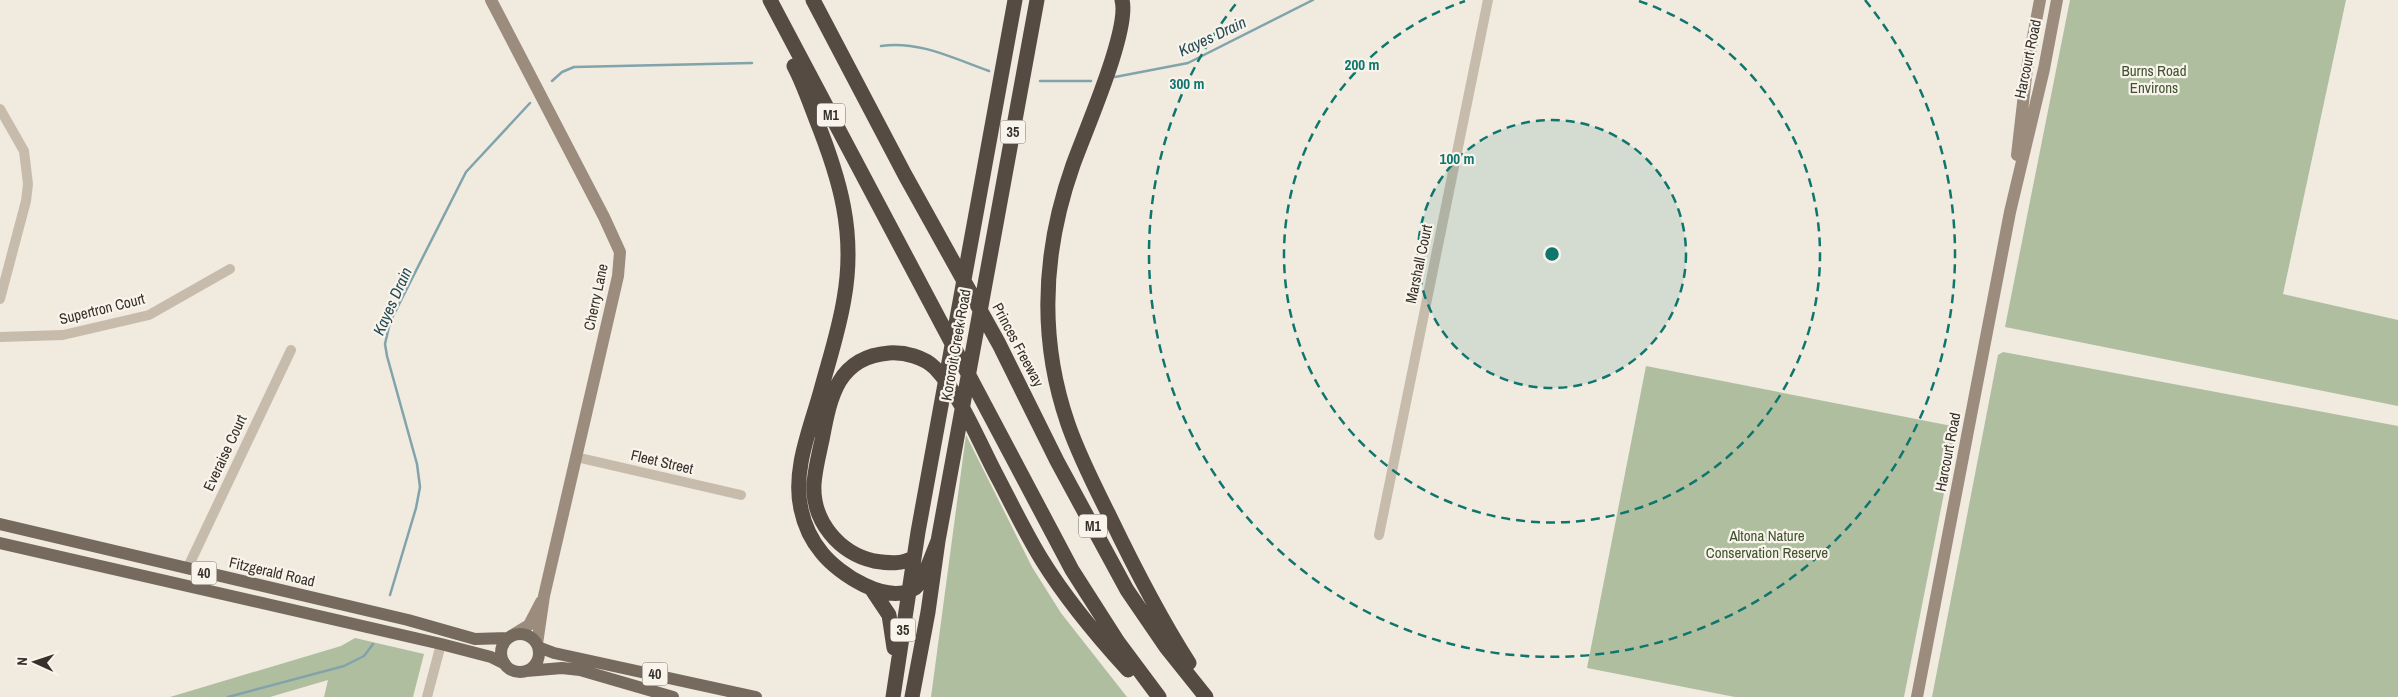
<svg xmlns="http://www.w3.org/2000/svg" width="2398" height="697" font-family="'Archivo Narrow',sans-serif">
<rect width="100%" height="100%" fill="#f0eadf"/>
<!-- green -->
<path fill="#b0bea0" d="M2070,0H2346L2283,294L2398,320V406L2005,327Z
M2003,352L2398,426V697H1932L1998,355Z
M1646,366L1957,427L1904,697H1735L1587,668Z
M966,435L1032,567L1061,613L1127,697H931Z
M355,638L424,654L413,697H324L328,680L270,697H170L341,646Z"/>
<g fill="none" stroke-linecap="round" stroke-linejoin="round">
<!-- stream -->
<path stroke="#81a3ab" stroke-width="2.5" d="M881,46C918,40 955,59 989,71
M1115,77L1188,63L1313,0
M552,81L562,72L574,67L752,63
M1040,81H1091
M390,595L416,508L420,487L417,464L387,356L385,344L390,322L466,172L530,103
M228,697L344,666L364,656L373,644"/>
<!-- street -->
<path stroke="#c7bcac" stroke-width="10" d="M0,109L24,151L28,184L26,201L0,299
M0,337L63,335L149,315L230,269
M576,457L741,495
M1379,535L1488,0
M187,569L291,350
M427,697L441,644"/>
<!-- secondary -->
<path stroke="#9b8c7e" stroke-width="12" d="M491,0L604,217L620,252L618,276L544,596L537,644
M2017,155L2027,68L2040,0
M511,636L529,625L541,602
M1917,697L2010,212L2044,69L2057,0"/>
<!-- primary -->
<path stroke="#76695d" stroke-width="12" d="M0,524L408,620L475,639L507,638
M0,543L441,644L491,657L505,664
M501 653a19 19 0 1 1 38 0a19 19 0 1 1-38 0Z
M538,647L554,653L756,697
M526,671L562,668L580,670L673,697"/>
<!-- highway -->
<path stroke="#564b42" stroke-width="15" d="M770,0L1072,570L1118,642L1159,697
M813,0L905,175L999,344L1057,461L1127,590L1166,647L1206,697
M1122,0C1130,30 1085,131 1073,165C1043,250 1038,337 1068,424C1079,456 1095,487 1110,517C1134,567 1159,616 1189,663
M794,66C803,83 809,101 816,119C840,179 856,233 844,299C839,330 829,360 821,390C811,427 792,470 801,509C804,524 812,541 822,553C839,574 887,606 915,588C924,581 933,552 938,541
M914,557C903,565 887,563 874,561C839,553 812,521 814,484C815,469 819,454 822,440C830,398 837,357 889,353C905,352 924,357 935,368C961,395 981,447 999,480C1013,507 1026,534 1042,560C1066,599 1097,636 1128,670
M871,588L889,615L894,648
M893,697L918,532L1015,0
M912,697L928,612L938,541L1037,0"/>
</g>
<!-- distance rings -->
<circle cx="1552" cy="254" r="134" fill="#0f766e" fill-opacity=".12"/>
<g fill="none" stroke="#0f766e" stroke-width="2.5" stroke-dasharray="9 6">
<circle cx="1552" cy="254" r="134"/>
<path d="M1639 1A268 268 0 1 1 1465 1"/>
<path d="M1865 0A403 403 0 1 1 1239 0"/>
</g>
<g text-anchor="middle" stroke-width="4.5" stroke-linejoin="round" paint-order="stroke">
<!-- shield labels -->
<g fill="#f8f4eb" stroke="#706b64" stroke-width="1">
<rect x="817" y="103.5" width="28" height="23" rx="4"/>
<rect x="1000.5" y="120.5" width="25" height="23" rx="4"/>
<rect x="1079" y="514.5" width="28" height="23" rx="4"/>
<rect x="191.5" y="561.5" width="25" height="23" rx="4"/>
<rect x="890.5" y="618.5" width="25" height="23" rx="4"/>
<rect x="642.5" y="662.5" width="25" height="23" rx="4"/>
</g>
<g font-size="14" font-weight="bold" fill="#36302a">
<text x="831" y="120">M1</text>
<text x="1013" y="137">35</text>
<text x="1093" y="531">M1</text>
<text x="204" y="578">40</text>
<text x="903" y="635">35</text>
<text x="655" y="679">40</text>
</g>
<!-- street labels -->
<g font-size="15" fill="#36302a" stroke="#f8f4eb">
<text transform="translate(2028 59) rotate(-78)" y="5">Harcourt Road</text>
<text transform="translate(1419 264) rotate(-78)" y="5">Marshall Court</text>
<text transform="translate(596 297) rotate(-78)" y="5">Cherry Lane</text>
<text transform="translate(102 309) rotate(-14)" y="5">Supertron Court</text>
<text transform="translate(956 345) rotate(-80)" y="5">Kororoit Creek Road</text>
<text transform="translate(1018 345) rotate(62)" y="5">Princes Freeway</text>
<text transform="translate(1948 452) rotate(-79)" y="5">Harcourt Road</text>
<text transform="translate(225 453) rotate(-65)" y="5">Everaise Court</text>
<text transform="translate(662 462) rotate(13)" y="5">Fleet Street</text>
<text transform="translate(272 572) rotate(13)" y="5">Fitzgerald Road</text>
</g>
<!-- park labels -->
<g font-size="15" fill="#415230" stroke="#f8f4eb">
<text x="2154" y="76">Burns Road<tspan x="2154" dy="17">Environs</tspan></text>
<text x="1767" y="541">Altona Nature<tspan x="1767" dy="17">Conservation Reserve</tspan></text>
</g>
<!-- water labels -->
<g font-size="16" font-style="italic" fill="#244a54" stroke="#f8f4eb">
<text transform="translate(1212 36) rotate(-25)" y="6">Kayes Drain</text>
<text transform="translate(392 301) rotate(-66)" y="6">Kayes Drain</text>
</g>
</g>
<circle cx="1552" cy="254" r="8" fill="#0f766e" stroke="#f8f4eb" stroke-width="2.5"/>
<g font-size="15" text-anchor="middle" font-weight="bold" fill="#0f766e" stroke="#f8f4eb" stroke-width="4.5" stroke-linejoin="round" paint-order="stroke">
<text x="1362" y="70">200 m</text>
<text x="1187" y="89">300 m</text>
<text x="1457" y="164">100 m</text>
</g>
<!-- north arrow -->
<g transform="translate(35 662) rotate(273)" stroke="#f8f4eb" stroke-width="4" paint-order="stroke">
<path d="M0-4L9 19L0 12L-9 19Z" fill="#36302a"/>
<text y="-8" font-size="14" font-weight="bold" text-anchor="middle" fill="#36302a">N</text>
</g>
</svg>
